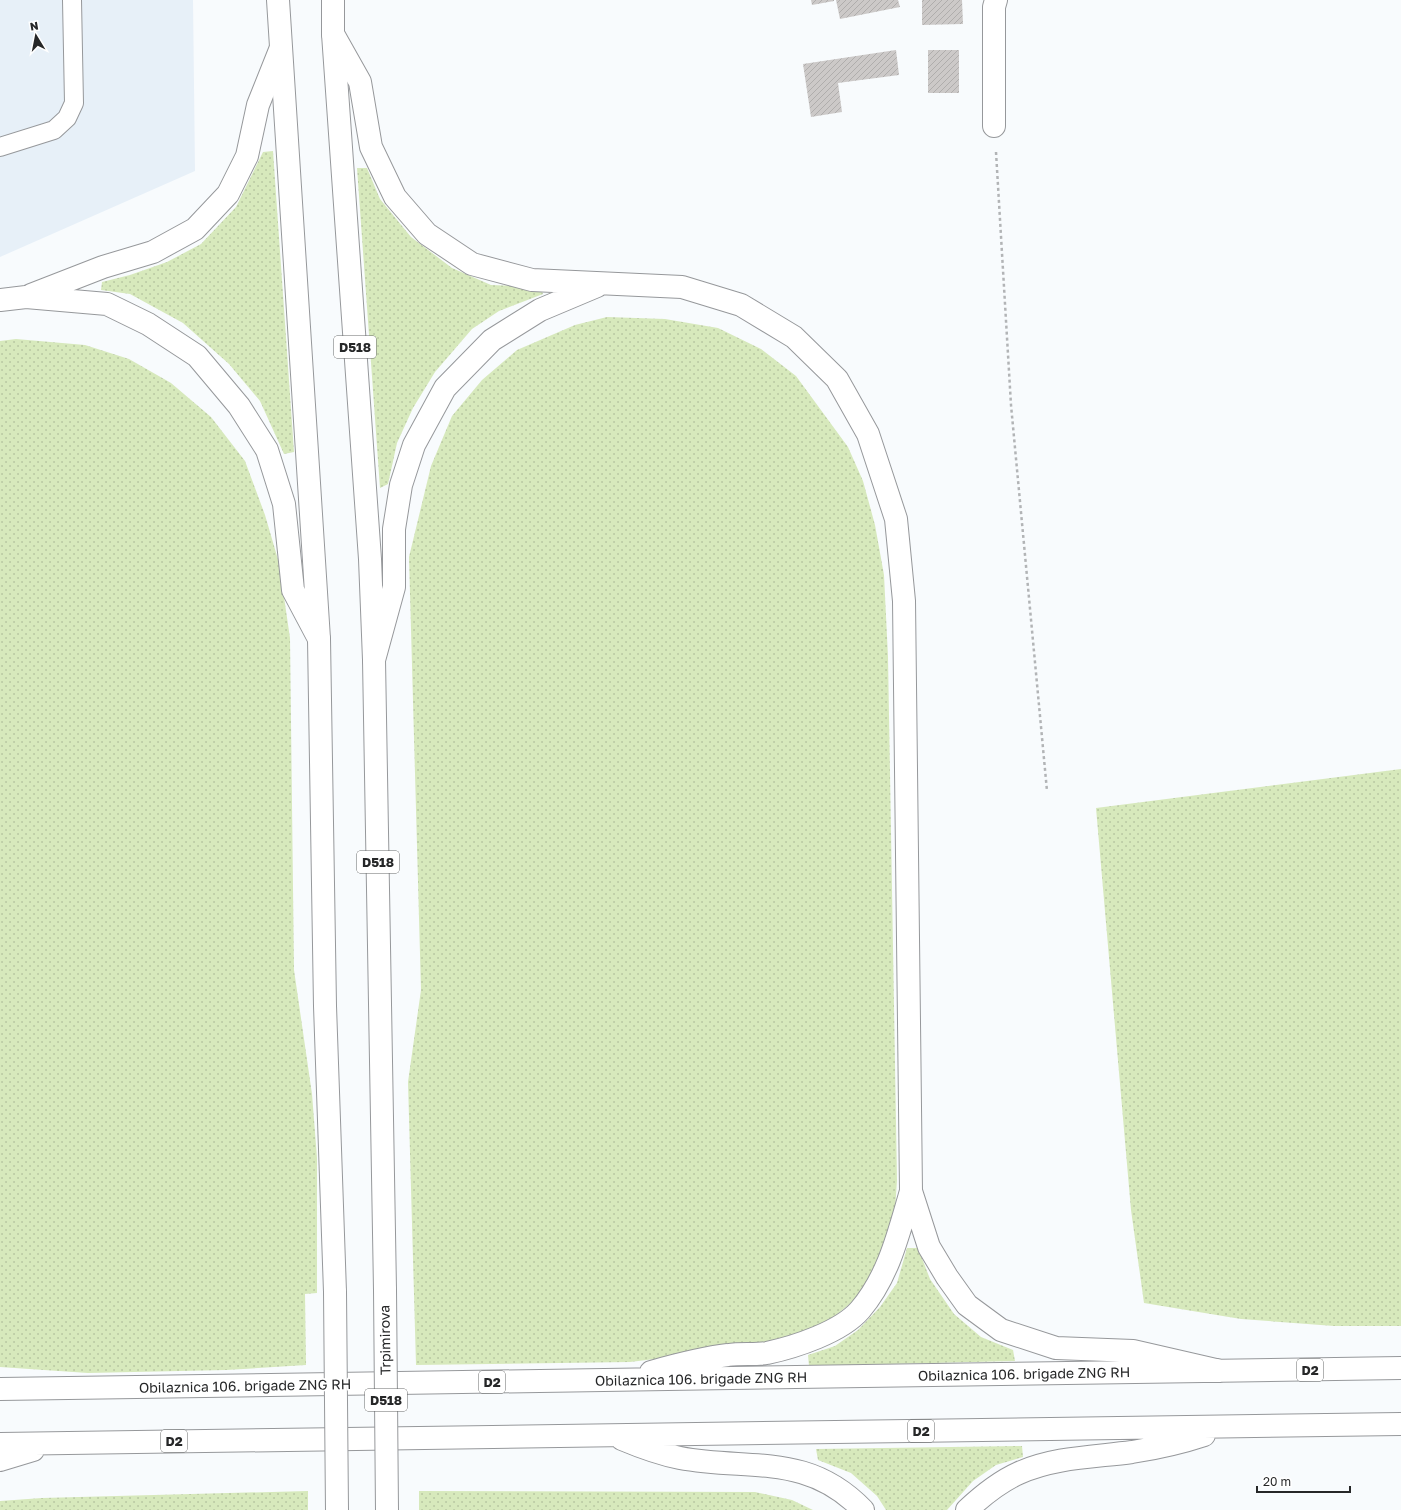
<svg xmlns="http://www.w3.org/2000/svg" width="1401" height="1510" font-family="'Golos Text',sans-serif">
<defs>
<pattern id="grass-dots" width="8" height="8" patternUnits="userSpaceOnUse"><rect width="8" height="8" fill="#d7e9bc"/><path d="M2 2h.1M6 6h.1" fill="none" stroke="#b8c8a2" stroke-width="1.8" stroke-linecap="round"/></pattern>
<pattern id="building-hatch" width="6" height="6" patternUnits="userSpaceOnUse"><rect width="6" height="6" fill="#ccc9c8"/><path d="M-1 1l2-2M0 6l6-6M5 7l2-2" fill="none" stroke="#afadac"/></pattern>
</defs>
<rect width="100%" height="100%" fill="#f8fbfd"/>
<!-- built -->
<path fill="#e7f0f8" d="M0,0H193L195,171L0,257Z"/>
<!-- grass -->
<path fill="url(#grass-dots)" d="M273,151L294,452L284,454L260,401L229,364L183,323L130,294L101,290L102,282L130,275L167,262L201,244L236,207L263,152Z
M357,168H367L380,199L411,237L452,268L491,285L541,287L543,294L499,311L472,329L435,372L413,408L397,443L388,484L380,488Z
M607,317L665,319L718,328L761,349L796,376L848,447L863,481L875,525L884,575L888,657L897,1180L895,1211L881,1263L857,1298L830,1320L771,1345L630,1362L416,1365L408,1082L421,990L409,557L431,466L452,416L482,380L517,350L575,325Z
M16,339L85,345L129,359L171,383L211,417L245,461L265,515L279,563L290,638L294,970L312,1094L317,1158V1293L305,1294L306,1365L226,1370L88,1373L0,1367V341Z
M1401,769V1326H1334L1241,1319L1144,1303L1131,1210L1096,808Z
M907,1248H918L930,1279L954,1314L981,1337L1013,1350L1015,1361L809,1366L808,1355L835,1346L858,1330L880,1307L897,1283Z
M1022,1446L1023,1457L996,1465L973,1481L947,1510H886L877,1496L851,1473L818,1460L816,1449Z
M308,1491V1510H0V1501L42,1498Z
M419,1491L755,1492L792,1500L813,1510H419Z"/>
<!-- building -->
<path fill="url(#building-hatch)" d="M811,0H834V1L812,5Z
M836,0H898L900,7L840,19Z
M922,0H962L963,24L922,25Z
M896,50L899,75L838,83L842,112L811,117L803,64Z
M928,50H959V93H928Z"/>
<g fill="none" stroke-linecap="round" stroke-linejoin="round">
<defs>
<path id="lane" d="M0,147L54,130L67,118L74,103L72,0"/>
<path id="street" d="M994,126V7L996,0"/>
<path id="primary" d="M278,0L319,639L325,1006L335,1292
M333,0V34L370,559L374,660L385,1290"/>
<path id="highway" d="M333,34L360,82L371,147L395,197L427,234L472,264L532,280L682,287L741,305L794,337L837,379L868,434L896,519L904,601L911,1191L929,1247L947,1277L967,1305L1001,1330L1056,1348L1133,1351L1220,1371
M31,295L103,267L153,252L195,229L228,194L247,156L258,105L280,50
M0,300L26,297L107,304L148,324L197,356L239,406L267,450L284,504L293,590L319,639
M374,660L394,587V529L401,485L414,445L445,388L492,340L540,310L597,286
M651,1372C676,1365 702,1358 728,1355C741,1353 755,1355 767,1353C795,1347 841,1332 860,1310C889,1276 899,1232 911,1191
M0,1389L1401,1368
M622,1439C641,1447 660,1454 680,1458C750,1471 807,1452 863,1510
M0,1444L1401,1424
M0,1460L33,1450
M967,1510C983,1495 999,1482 1019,1473C1054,1457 1095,1457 1132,1452C1157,1448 1180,1443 1204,1435"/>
</defs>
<!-- lane casing -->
<use href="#lane" stroke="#96989b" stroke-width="20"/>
<!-- street casing -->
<use href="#street" stroke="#96989b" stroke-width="24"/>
<!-- primary casing -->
<use href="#primary" stroke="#96989b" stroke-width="24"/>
<!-- highway casing -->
<use href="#highway" stroke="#96989b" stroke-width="24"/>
<!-- path -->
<path stroke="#b2b4b6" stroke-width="2.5" stroke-dasharray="3 3" stroke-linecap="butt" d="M996,152L1011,405L1047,791"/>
<!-- lane -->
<use href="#lane" stroke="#fff" stroke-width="18"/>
<!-- street -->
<use href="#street" stroke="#fff" stroke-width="22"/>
<!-- primary -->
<use href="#primary" stroke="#fff" stroke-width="22"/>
<!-- highway -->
<use href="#highway" stroke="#fff" stroke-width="22"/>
<defs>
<path id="primary-bridge" d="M385,1290L387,1510
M335,1292L337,1510"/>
</defs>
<!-- primary-bridge casing -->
<use href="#primary-bridge" stroke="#96989b" stroke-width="24" stroke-linecap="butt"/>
<!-- primary-bridge -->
<use href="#primary-bridge" stroke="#fff" stroke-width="22"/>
</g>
<g text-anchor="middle" stroke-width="3.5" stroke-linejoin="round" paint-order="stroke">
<!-- shield labels -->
<g fill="#fff" stroke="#676868" stroke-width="1">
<rect x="334" y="336" width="42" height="22" rx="3"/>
<rect x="357" y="851" width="42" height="22" rx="3"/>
<rect x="1297" y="1359" width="26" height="22" rx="3"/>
<rect x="479" y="1371" width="26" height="22" rx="3"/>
<rect x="365" y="1389" width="42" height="22" rx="3"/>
<rect x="908" y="1420" width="26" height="22" rx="3"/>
<rect x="161" y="1430" width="26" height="22" rx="3"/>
</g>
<g font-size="13" font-weight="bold" fill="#262728">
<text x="355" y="352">D518</text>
<text x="378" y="867">D518</text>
<text x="1310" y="1375">D2</text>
<text x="492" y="1387">D2</text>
<text x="386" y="1405">D518</text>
<text x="921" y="1436">D2</text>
<text x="174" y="1446">D2</text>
</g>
<!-- street labels -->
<g font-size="14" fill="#262728" stroke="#fff">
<text transform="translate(385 1340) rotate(-91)" y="5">Trpimirova</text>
<text transform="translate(1024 1374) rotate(-1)" y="5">Obilaznica 106. brigade ZNG RH</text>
<text transform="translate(701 1379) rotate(-1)" y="5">Obilaznica 106. brigade ZNG RH</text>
<text transform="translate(245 1386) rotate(-1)" y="5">Obilaznica 106. brigade ZNG RH</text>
</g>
</g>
<!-- north arrow -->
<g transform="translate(36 36) rotate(350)" stroke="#ffffff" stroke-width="3" paint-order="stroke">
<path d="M0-3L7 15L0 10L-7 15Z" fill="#262728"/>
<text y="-6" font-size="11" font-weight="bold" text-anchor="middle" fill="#262728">N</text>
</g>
<!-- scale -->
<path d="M1257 1486v6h93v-6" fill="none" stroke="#262728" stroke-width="2"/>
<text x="1263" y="1486" font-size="12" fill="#262728" stroke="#ffffff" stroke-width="3" paint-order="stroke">20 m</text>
</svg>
